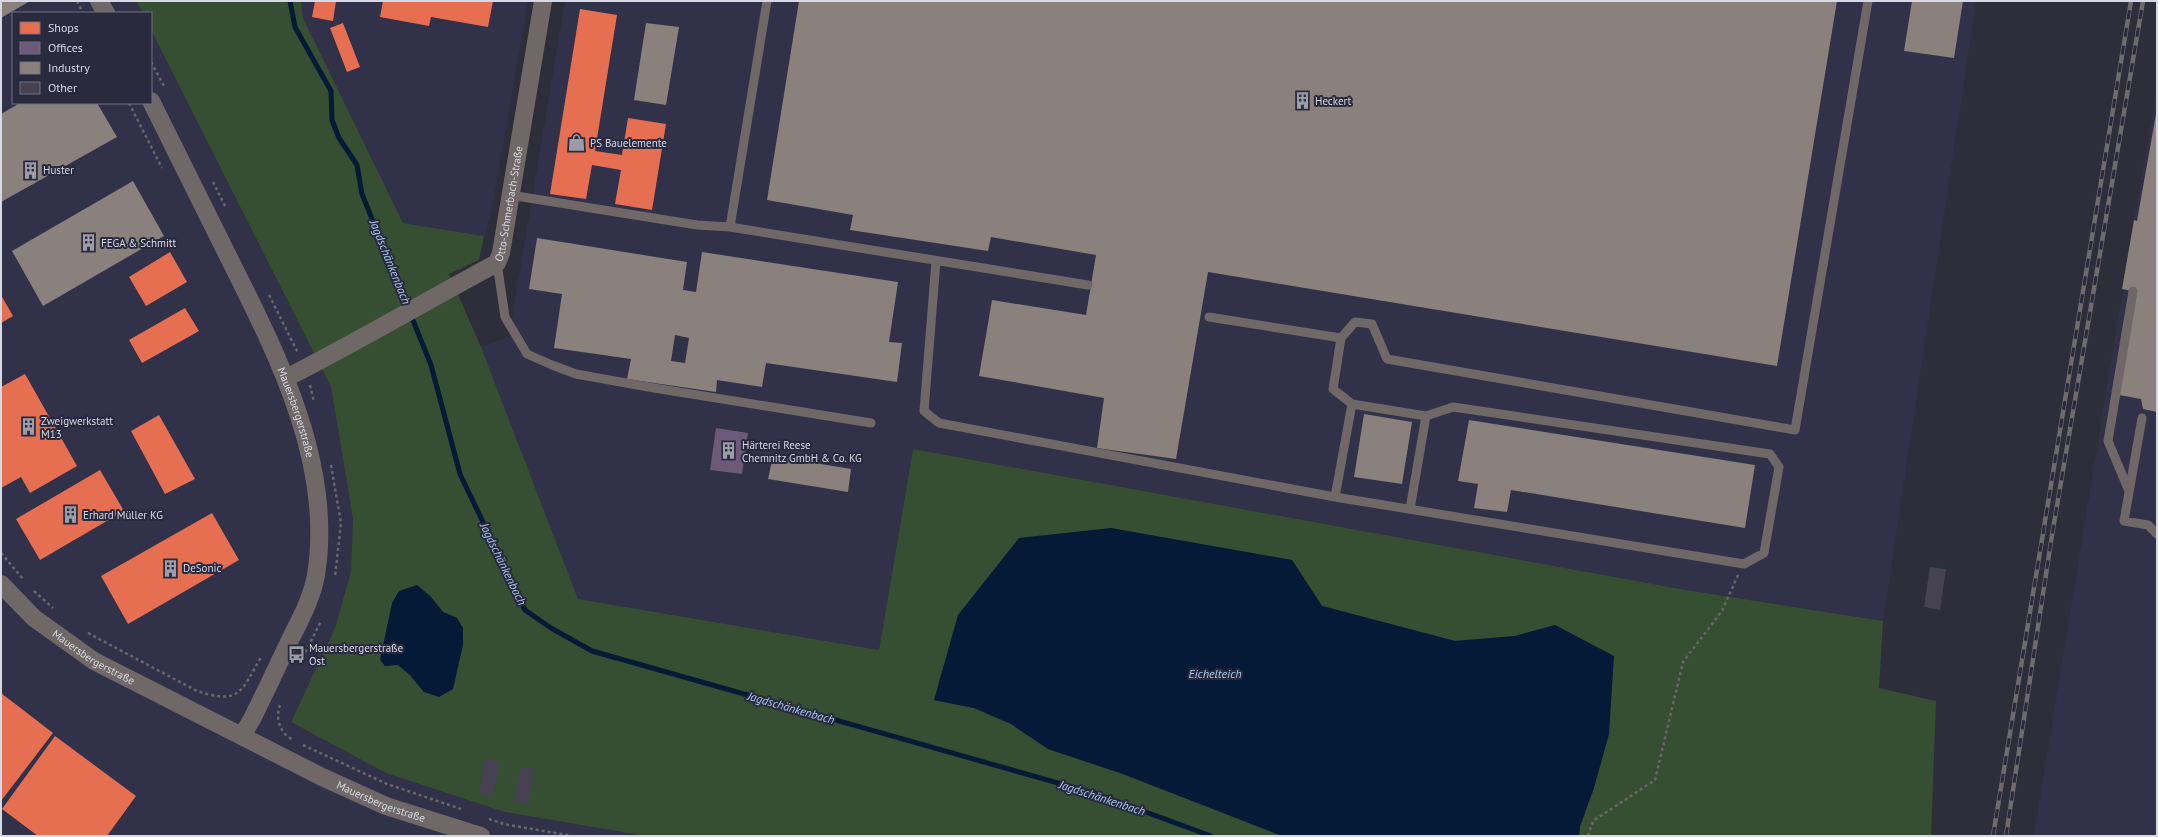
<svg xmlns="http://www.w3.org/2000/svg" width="2158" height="837" font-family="'PT Sans',sans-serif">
<rect width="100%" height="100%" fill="#2e2e3a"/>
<!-- built -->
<path fill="#31314a" d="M1,1H136L143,13H13V103H151V30L331,387L353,519L351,571L335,628L291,722L505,812L646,836H1Z
M301,1H528L492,209L484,236L403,223L303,18Z
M565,1H1976L1883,621L1686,590L913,449L879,650L578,599L481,347L509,337Z
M2157,90V836H2034L2134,220Z"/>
<!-- green -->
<path fill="#364e31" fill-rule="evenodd" d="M136,1H301L303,18L403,223L484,236L479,260L449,274L481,347L578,599L879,650L913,449L1686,590L1883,621L1879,688L1936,701L1931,836H1579L1580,826L1585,814L1555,625L1515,636L1455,641L1322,606L1292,560L934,700L974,708L1011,724L1048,749L1123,774L1282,836H646L505,812L386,773L291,722L335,628L351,571L353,519L331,387L151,30V13H143ZM399,591L430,596L443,612L457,618L424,692L410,675L398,665C393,638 384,616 399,591Z"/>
<!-- water -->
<path fill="#041a37" d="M1111,528L1292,560L1322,606L1455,641L1515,636L1555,625L1614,656L1609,734L1594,788L1580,826L1579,836H1282L1123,774L1048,749L1011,724L974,708L934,700L958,615L1019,538Z
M417,585L430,596L443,612L457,618L463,628V645L453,689L439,697L424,692L410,675L398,665L385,666L380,660L392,603L399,591Z"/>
<!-- shops -->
<path fill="#e76f51" d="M315,1H336L333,21L312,17Z
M383,1H493L488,27L431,17L429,26L380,17Z
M580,9L617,15L595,151L622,155L628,118L666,124L652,210L615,204L621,170L592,165L586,199L550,194Z
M343,23L360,67L347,72L330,28Z
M170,252L187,282L146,306L129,277Z
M1,295L13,316L1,323Z
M185,308L199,331L142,363L129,340Z
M25,374L77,466L30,493L21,477L1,488V387Z
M159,415L195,479L165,494L131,431Z
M100,470L124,511L40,560L16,519Z
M212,513L239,560L128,624L101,576Z
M1,693L53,733L1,801Z
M55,736L136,796L107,836H38L2,809Z"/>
<!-- offices -->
<path fill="#6d597a" d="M716,428L748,433L742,474L710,470Z"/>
<!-- industry -->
<path fill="#8a817c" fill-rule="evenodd" d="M1,1H30L1,18Z
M799,1H1837L1777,366L1208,272L1176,459L1097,448L1104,398L979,376L992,300L1086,315L1096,255L991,237L988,251L850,230L853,215L767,200Z
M1912,1H1963L1954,58L1904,51Z
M646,23L679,27L666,105L634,100Z
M20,103H97L117,137L1,202V114Z
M2156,114H2157V412L2143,409L2141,399L2119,395L2137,292L2122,289L2134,220L2137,221Z
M133,181L164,236L43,306L12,251Z
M537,238L687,262L683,290L696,292L702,252L898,282L889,342L902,343L897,382L766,363L762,387L717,380L716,392L627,379L631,359L554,348L562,294L529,289ZM675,335L689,338L685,363L671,361Z
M1364,414L1412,422L1402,484L1354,477Z
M1469,420L1755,465L1745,528L1511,490L1507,512L1474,508L1478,484L1458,481Z
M773,456L851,469L848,492L768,479Z"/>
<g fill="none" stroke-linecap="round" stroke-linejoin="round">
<!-- stream -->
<path stroke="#041a37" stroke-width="5" d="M290,1L295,27L331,91L332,120L339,138L357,165L362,194L431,365L460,474L525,610L551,628L592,651L1097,794L1211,836"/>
</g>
<!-- building -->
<path fill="#464251" d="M1930,567L1946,569L1940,610L1924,607Z
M485,759L500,762L493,796L479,794Z
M521,766L535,769L529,804L514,801Z"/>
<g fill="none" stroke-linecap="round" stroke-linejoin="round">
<!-- path -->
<path stroke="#6a666a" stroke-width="2.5" stroke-dasharray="3 3" stroke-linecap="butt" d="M77,1L83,13
M151,62L165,88
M129,103L162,168
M213,182L226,208
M269,295L298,353
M310,385L314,402
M331,465L341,523L335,576
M1,553L24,580
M34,591L53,608
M88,633L197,691C240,705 241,692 261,657
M300,663L321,621
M280,705C275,719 280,733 293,740
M303,745L387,784L461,809
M489,819L504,824L572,836
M1588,836L1593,821L1655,780L1683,662L1722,611L1738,575"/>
<!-- lane -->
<path stroke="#6f6867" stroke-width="9" d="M767,1L730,227L1088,285
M510,195L697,225L730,227
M936,261L924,411L939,423L1335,497L1744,564L1764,553L1779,467L1770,454L1453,407L1426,416L1352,404L1335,497
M497,263L505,317L527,354L552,365L576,374L654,388L871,423
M1209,317L1341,338L1333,389L1352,404
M1341,338L1355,322L1372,324L1387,359L1795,430L1868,1
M2142,418L2124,521L2148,525L2157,534
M2129,491L2108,441L2133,291
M1410,509L1426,416"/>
<!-- street -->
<g stroke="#6f6867" stroke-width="18">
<path d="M99,1L106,13"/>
<path id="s1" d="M151,101C177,154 203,206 229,258C277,354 334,464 316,575C312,598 300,620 290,640C277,667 265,693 252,719L242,736"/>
<path id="s2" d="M286,378C357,342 426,301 497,263L501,253L543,1"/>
<path id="s3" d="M1,584L34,618L94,661L322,777L386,806L481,836"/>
</g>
<defs>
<path id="rail" d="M1993,836L2131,1
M2006,836L2052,535L2143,1"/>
</defs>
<!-- rail casing -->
<use href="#rail" stroke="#6f6b6d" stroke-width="4.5"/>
<!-- rail -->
<use href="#rail" stroke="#2a2a3e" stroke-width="3" stroke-dasharray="9" stroke-linecap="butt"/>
</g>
<!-- icons -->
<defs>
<symbol id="building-bare" viewBox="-9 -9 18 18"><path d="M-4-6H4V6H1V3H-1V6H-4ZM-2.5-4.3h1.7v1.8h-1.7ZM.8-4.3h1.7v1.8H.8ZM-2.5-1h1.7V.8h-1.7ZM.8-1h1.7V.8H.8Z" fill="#9c9ca9" stroke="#2a2a3e" stroke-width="2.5" paint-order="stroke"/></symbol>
<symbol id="shop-bare" viewBox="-9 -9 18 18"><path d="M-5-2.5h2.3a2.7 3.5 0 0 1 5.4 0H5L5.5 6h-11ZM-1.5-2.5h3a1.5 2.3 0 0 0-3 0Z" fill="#9c9ca9" stroke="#2a2a3e" stroke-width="2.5" paint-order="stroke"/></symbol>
<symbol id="bus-bare" viewBox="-9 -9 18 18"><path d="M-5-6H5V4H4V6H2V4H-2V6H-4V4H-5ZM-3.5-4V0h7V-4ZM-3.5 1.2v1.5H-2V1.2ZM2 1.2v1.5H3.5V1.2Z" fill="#9c9ca9" stroke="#2a2a3e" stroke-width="2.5" paint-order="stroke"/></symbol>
</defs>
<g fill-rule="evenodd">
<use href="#building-bare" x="1290" y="88" width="25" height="25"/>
<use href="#shop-bare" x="564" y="130" width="25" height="25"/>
<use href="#building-bare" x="18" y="158" width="25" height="25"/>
<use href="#building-bare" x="76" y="230" width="25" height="25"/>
<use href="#building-bare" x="16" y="414" width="25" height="25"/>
<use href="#building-bare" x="716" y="438" width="25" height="25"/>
<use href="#building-bare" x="58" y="502" width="25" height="25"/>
<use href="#building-bare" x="158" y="556" width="25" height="25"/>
<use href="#bus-bare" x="284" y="642" width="25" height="25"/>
</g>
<g text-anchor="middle" stroke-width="4" stroke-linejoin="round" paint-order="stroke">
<!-- poi labels -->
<g font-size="11" fill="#d7d8e5" stroke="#2a2a3e" text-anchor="start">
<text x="1315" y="105">Heckert</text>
<text x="590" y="147">PS Bauelemente</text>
<text x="43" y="174">Huster</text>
<text x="101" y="247">FEGA &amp; Schmitt</text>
<text x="41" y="425">Zweigwerkstatt<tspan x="41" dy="13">M13</tspan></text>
<text x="742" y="449">Härterei Reese<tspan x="742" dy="13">Chemnitz GmbH &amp; Co. KG</tspan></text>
<text x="83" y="519">Erhard Müller KG</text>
<text x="183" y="572">DeSonic</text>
<text x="309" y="652">Mauersbergerstraße<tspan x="309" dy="13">Ost</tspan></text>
</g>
<!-- street labels -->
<g font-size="11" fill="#d7d8e5" stroke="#2a2a3e">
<text dy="4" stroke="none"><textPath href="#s2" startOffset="301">Otto-Schmerbach-Straße</textPath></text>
<text dy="4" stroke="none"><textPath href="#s1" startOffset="344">Mauersbergerstraße</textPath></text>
<text dy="4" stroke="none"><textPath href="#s3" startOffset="119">Mauersbergerstraße</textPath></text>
<text dy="4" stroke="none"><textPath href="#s3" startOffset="441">Mauersbergerstraße</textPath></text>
</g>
<!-- water labels -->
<g font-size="12" font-style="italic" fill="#a6c8f2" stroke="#2a2a3e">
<text transform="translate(390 262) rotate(68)" y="4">Jagdschänkenbach</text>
<text transform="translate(503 564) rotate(64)" y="4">Jagdschänkenbach</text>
<text x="1215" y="678">Eichelteich</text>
<text transform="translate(791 708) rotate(16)" y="4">Jagdschänkenbach</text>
<text transform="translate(1102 798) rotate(18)" y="4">Jagdschänkenbach</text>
</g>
</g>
<!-- border -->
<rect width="2158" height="837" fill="none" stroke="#d7d8e5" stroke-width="4"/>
<!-- legend -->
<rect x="12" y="12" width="140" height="92" fill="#2a2a3e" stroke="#6f7081"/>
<rect x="20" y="22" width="20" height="12" fill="#e76f51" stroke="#6f7081"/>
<text x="48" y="32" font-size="12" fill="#d7d8e5">Shops</text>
<rect x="20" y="42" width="20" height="12" fill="#6d597a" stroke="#6f7081"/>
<text x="48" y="52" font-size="12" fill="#d7d8e5">Offices</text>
<rect x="20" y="62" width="20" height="12" fill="#8a817c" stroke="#6f7081"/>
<text x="48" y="72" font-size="12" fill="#d7d8e5">Industry</text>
<rect x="20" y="82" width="20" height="12" fill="#464251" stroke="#6f7081"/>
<text x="48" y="92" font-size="12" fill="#d7d8e5">Other</text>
</svg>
